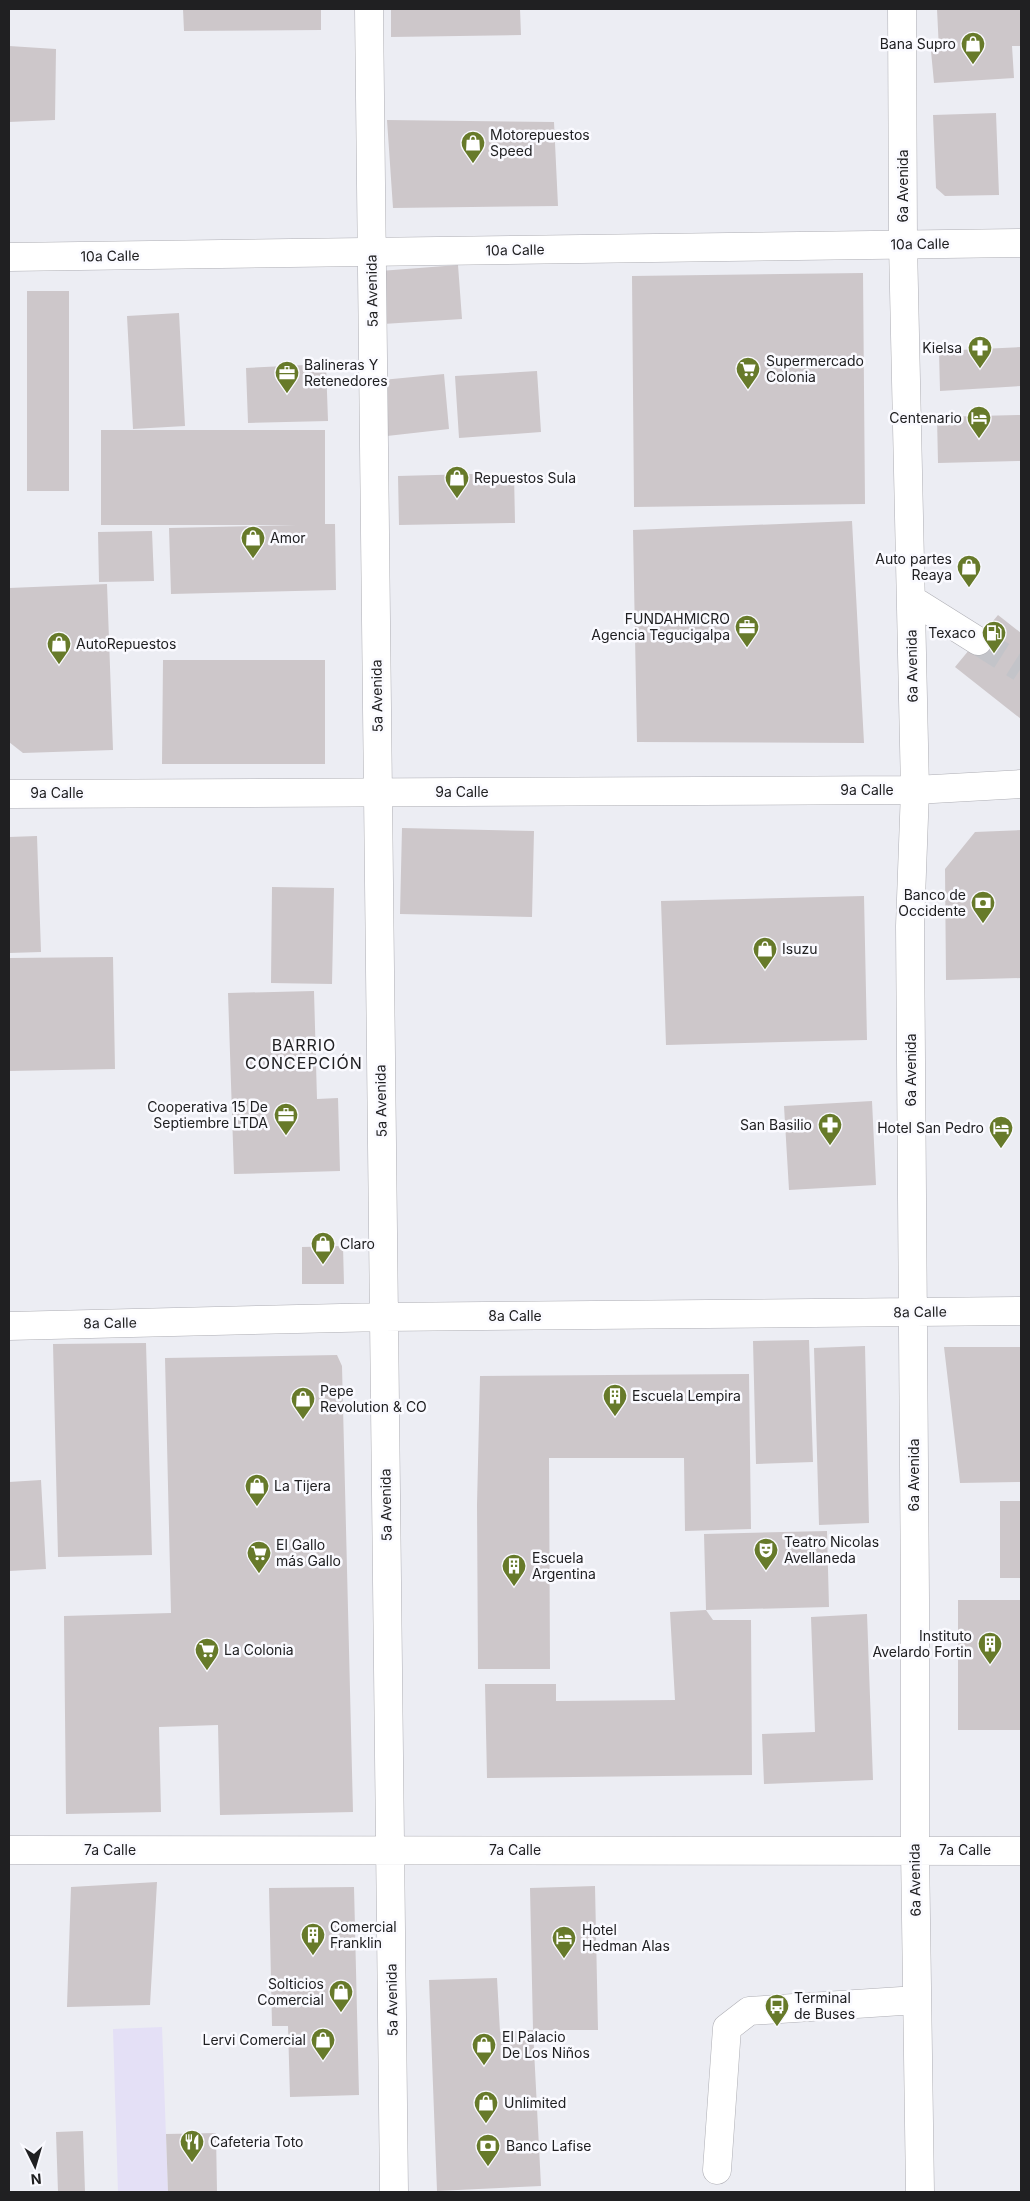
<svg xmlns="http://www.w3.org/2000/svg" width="1030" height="2201" font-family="Inter,sans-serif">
<rect width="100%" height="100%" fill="#ecedf3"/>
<!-- commercial -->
<path fill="#e4e0f6" d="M162,2027L168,2192H118L113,2029Z"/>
<!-- building -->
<path fill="#cdc7ca" d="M183,9H321V30L184,31Z
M391,9H520L521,35L391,37Z
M937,9H1021V46H1012L1014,78L934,83L931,51L939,50Z
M9,46L56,49L55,120L9,122Z
M996,113L999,195L945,196L936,188L933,115Z
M387,120L554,122L558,206L393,208Z
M458,265L462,319L383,324L380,271Z
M863,273L865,504L634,507L632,276Z
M27,291H69V491H27Z
M179,313L185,426L133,429L127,316Z
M1021,347V386L940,391L939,351Z
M326,364L328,421L248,423L246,368Z
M537,371L541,432L459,438L455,376Z
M444,374L449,429L387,436L382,380Z
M1021,415V461L938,463L937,417Z
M101,430H325V524H335L336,590L171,594L169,528L296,525H101Z
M514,473L515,523L399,525L398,476Z
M852,521L864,743L637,742L633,530Z
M152,531L154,581L99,582L98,532Z
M107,584L113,750L23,753L9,742V588Z
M998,615L1021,633V719L955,667Z
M163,660H325V764H162Z
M402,828L534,831L532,917L400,914Z
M1021,830V978L946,980L945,869L975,832Z
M37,836L41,952L9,953V837Z
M272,887L334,888L332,984L271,983Z
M864,896L867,1040L666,1045L661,901Z
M113,957L115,1069L9,1071V958Z
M314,991L317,1099L338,1098L340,1171L234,1174L228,993Z
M872,1101L876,1185L789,1190L784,1106Z
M343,1246L344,1284H302V1247Z
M809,1340L813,1462L756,1464L753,1341Z
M146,1343L152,1555L58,1557L53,1344Z
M865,1346L869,1523L819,1525L814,1348Z
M944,1347H1021V1482L960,1483Z
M337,1355L342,1366L353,1812L220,1815L218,1725L159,1727L161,1812L66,1814L64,1616L171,1613L165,1358Z
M749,1374L751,1529L685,1531L684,1458H549L550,1669H478L477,1505L480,1376Z
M41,1480L46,1569L9,1571V1482Z
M1000,1501H1021V1578H1000Z
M827,1531L829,1607L706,1610L704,1534Z
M958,1600H1021V1730H958Z
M706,1610L713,1620H751L752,1775L487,1778L485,1684H556V1701L675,1700L670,1612Z
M867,1614L873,1780L764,1784L762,1734L815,1732L811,1617Z
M157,1882L150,2005L67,2007L71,1887Z
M595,1886L598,2030H533L541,2186L437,2191L429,1980L497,1978L500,2032L533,2030L530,1888Z
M354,1887L359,2095L290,2097L288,2026H272L269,1888Z
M83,2131L85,2192H58L56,2132Z
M216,2133L217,2192H168L166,2134Z"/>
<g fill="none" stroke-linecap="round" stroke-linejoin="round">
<!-- minor-tunnel -->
<path stroke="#c3c4c9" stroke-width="28" stroke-dasharray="28 14" stroke-linecap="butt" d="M978,641L1021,668"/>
<defs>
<path id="minor" d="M369,9L394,2192
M902,9L903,244L915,790L910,926L915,1600V1850L920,2192
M911,599L978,641
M9,1326L384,1317L1021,1311
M9,1850L1021,1851
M717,2170L727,2028L749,2011L917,2000"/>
<path id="major" d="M9,257L1021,243
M9,794L915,790L1021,784"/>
</defs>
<!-- minor casing -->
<use href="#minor" stroke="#aeaeb4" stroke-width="29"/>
<!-- major casing -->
<use href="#major" stroke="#aeaeb4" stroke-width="29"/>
<!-- minor -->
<use href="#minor" stroke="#fff" stroke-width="28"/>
<!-- major -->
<use href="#major" stroke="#fff" stroke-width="28"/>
</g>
<!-- icons -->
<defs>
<symbol id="shop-pin" viewBox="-11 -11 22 30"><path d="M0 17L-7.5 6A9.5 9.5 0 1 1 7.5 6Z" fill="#677a2a" stroke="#fafaff"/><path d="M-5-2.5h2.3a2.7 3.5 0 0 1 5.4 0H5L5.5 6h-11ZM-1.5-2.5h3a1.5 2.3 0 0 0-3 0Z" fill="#fff"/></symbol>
<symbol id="pharmacy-pin" viewBox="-11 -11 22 30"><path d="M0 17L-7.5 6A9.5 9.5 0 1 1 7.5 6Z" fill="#677a2a" stroke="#fafaff"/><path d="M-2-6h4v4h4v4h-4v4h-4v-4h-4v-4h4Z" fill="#fff"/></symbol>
<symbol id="supermarket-pin" viewBox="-11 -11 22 30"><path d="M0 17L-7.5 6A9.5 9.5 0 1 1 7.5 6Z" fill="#677a2a" stroke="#fafaff"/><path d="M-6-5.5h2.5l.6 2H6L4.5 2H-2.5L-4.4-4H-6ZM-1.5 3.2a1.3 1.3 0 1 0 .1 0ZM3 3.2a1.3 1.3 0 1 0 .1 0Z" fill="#fff"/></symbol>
<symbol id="office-pin" viewBox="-11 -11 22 30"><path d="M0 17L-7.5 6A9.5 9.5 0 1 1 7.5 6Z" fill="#677a2a" stroke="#fafaff"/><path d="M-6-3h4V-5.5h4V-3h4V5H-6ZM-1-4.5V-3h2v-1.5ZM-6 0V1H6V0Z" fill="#fff"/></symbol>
<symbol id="hotel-pin" viewBox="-11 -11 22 30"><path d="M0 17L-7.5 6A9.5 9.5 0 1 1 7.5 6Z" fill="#677a2a" stroke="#fafaff"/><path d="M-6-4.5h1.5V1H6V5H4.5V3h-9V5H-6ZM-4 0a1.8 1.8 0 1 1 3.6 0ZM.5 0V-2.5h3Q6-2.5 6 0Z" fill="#fff"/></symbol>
<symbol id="fuel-pin" viewBox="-11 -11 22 30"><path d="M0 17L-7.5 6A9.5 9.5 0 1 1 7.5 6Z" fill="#677a2a" stroke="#fafaff"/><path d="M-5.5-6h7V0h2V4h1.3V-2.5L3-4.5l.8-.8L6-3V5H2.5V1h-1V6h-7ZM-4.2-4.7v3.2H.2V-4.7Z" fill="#fff"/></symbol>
<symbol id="bank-pin" viewBox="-11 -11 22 30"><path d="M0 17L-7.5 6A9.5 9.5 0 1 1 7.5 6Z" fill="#677a2a" stroke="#fafaff"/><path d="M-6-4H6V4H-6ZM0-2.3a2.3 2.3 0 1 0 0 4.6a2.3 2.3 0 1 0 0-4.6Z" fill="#fff"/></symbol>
<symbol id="building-pin" viewBox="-11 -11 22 30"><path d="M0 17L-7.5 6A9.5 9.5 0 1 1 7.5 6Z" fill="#677a2a" stroke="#fafaff"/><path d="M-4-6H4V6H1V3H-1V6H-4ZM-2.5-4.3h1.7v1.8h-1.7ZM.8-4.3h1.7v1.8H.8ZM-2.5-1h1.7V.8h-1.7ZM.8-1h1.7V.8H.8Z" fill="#fff"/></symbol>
<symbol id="theatre-pin" viewBox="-11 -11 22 30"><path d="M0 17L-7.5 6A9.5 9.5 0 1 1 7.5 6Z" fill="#677a2a" stroke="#fafaff"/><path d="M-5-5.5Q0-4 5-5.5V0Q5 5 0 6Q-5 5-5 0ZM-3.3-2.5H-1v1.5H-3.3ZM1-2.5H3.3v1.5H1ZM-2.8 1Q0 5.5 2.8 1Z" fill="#fff"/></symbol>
<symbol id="bus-pin" viewBox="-11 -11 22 30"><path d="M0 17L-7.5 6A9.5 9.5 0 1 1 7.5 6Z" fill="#677a2a" stroke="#fafaff"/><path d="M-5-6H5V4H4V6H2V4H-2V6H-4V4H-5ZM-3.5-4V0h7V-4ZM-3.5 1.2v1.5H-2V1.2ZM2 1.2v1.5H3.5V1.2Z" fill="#fff"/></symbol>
<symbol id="restaurant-pin" viewBox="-11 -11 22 30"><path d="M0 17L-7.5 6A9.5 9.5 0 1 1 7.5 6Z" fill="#677a2a" stroke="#fafaff"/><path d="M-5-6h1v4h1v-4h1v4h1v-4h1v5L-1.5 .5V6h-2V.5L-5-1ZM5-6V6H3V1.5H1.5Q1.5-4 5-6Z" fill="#fff"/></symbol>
</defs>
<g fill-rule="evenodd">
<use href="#shop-pin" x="959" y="30" width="28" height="38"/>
<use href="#shop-pin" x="459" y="129" width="28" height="38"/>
<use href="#pharmacy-pin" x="966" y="334" width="28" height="38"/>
<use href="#supermarket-pin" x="734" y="355" width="28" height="38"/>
<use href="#office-pin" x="273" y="359" width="28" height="38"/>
<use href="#hotel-pin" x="965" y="404" width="28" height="38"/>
<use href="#shop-pin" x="443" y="464" width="28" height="38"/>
<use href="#shop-pin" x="239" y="524" width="28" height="38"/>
<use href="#shop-pin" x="955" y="553" width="28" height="38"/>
<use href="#office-pin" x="733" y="613" width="28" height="38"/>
<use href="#fuel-pin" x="980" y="619" width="28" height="38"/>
<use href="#shop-pin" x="45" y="630" width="28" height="38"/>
<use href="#bank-pin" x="969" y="889" width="28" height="38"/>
<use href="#shop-pin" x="751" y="935" width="28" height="38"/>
<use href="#office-pin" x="272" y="1101" width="28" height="38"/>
<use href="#pharmacy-pin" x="816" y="1111" width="28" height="38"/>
<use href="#hotel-pin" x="987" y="1114" width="28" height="38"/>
<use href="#shop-pin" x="309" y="1230" width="28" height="38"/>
<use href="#building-pin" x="601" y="1382" width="28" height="38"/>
<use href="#shop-pin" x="289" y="1385" width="28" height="38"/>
<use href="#shop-pin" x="243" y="1472" width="28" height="38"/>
<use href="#theatre-pin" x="752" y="1536" width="28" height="38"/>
<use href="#supermarket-pin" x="245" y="1539" width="28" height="38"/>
<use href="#building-pin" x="500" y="1552" width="28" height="38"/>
<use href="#building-pin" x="976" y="1630" width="28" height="38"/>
<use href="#supermarket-pin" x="193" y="1636" width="28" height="38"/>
<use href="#building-pin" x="299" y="1921" width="28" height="38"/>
<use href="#hotel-pin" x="550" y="1924" width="28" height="38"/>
<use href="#shop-pin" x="327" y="1978" width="28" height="38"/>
<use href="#bus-pin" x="763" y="1992" width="28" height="38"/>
<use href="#shop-pin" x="309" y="2026" width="28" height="38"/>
<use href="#shop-pin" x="470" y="2031" width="28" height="38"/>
<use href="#shop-pin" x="472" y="2089" width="28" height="38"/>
<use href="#restaurant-pin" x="178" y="2128" width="28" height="38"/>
<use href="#bank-pin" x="474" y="2132" width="28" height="38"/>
</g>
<g text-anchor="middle" stroke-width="5" stroke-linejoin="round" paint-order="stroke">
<!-- poi labels -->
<g font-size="14" fill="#202022" stroke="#fafaff" text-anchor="start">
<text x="956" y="49" text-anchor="end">Bana Supro</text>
<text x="490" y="140">Motorepuestos<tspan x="490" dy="16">Speed</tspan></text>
<text x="962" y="353" text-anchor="end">Kielsa</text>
<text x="766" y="366">Supermercado<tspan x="766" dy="16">Colonia</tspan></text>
<text x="304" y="370">Balineras Y<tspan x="304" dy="16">Retenedores</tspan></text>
<text x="962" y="423" text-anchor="end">Centenario</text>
<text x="474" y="483">Repuestos Sula</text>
<text x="270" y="543">Amor</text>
<text x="952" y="564" text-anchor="end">Auto partes<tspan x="952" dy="16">Reaya</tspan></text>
<text x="730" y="624" text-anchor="end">FUNDAHMICRO<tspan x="730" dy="16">Agencia Tegucigalpa</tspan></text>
<text x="976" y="638" text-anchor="end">Texaco</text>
<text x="76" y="649">AutoRepuestos</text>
<text x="966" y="900" text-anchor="end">Banco de<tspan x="966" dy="16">Occidente</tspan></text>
<text x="782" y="954">Isuzu</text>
<text x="268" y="1112" text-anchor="end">Cooperativa 15 De<tspan x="268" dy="16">Septiembre LTDA</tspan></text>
<text x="812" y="1130" text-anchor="end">San Basilio</text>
<text x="984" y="1133" text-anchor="end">Hotel San Pedro</text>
<text x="340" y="1249">Claro</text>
<text x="320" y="1396">Pepe<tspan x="320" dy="16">Revolution &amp; CO</tspan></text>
<text x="632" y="1401">Escuela Lempira</text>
<text x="274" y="1491">La Tijera</text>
<text x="784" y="1547">Teatro Nicolas<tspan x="784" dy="16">Avellaneda</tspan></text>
<text x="276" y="1550">El Gallo<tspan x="276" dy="16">más Gallo</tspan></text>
<text x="532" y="1563">Escuela<tspan x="532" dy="16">Argentina</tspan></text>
<text x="972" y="1641" text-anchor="end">Instituto<tspan x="972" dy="16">Avelardo Fortin</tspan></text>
<text x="224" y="1655">La Colonia</text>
<text x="330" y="1932">Comercial<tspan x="330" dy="16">Franklin</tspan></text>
<text x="582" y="1935">Hotel<tspan x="582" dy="16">Hedman Alas</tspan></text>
<text x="324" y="1989" text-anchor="end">Solticios<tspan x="324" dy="16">Comercial</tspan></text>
<text x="794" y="2003">Terminal<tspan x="794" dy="16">de Buses</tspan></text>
<text x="502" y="2042">El Palacio<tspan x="502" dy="16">De Los Niños</tspan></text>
<text x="306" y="2045" text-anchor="end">Lervi Comercial</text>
<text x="504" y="2108">Unlimited</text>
<text x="210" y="2147">Cafeteria Toto</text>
<text x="506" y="2151">Banco Lafise</text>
</g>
<!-- street labels -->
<g font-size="14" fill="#202022" stroke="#fafaff">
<text transform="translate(903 186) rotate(-90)" y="5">6a Avenida</text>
<text transform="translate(920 244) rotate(-1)" y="5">10a Calle</text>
<text transform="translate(515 250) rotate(-1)" y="5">10a Calle</text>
<text transform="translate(110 256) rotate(-1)" y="5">10a Calle</text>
<text transform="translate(372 291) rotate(-91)" y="5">5a Avenida</text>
<text transform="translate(912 666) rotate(-91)" y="5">6a Avenida</text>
<text transform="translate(377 696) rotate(-91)" y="5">5a Avenida</text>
<text x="867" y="795">9a Calle</text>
<text x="462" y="797">9a Calle</text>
<text x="57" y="798">9a Calle</text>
<text transform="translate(911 1070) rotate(-90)" y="5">6a Avenida</text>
<text transform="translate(381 1101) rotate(-91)" y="5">5a Avenida</text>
<text transform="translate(920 1312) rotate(-1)" y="5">8a Calle</text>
<text x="515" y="1321">8a Calle</text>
<text transform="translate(110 1323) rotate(-1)" y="5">8a Calle</text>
<text transform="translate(914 1475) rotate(-90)" y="5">6a Avenida</text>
<text transform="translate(386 1505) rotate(-91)" y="5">5a Avenida</text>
<text x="110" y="1855">7a Calle</text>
<text x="515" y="1855">7a Calle</text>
<text x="965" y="1855">7a Calle</text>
<text transform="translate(915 1880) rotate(-91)" y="5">6a Avenida</text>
<text transform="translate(392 2000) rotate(-91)" y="5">5a Avenida</text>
</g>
<!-- quarter labels -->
<g font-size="16" letter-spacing="1" fill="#202022" stroke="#fafaff">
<text x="304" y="1051">BARRIO<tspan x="304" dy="18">CONCEPCIÓN</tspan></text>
</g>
</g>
<!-- border -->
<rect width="1030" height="2201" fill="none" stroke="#202022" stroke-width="20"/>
<!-- north arrow -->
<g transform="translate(35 2166) rotate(175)" stroke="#fafaff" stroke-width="4" paint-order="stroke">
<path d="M0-4L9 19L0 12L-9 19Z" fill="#202022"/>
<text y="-8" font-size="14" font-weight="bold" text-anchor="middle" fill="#202022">N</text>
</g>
</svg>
